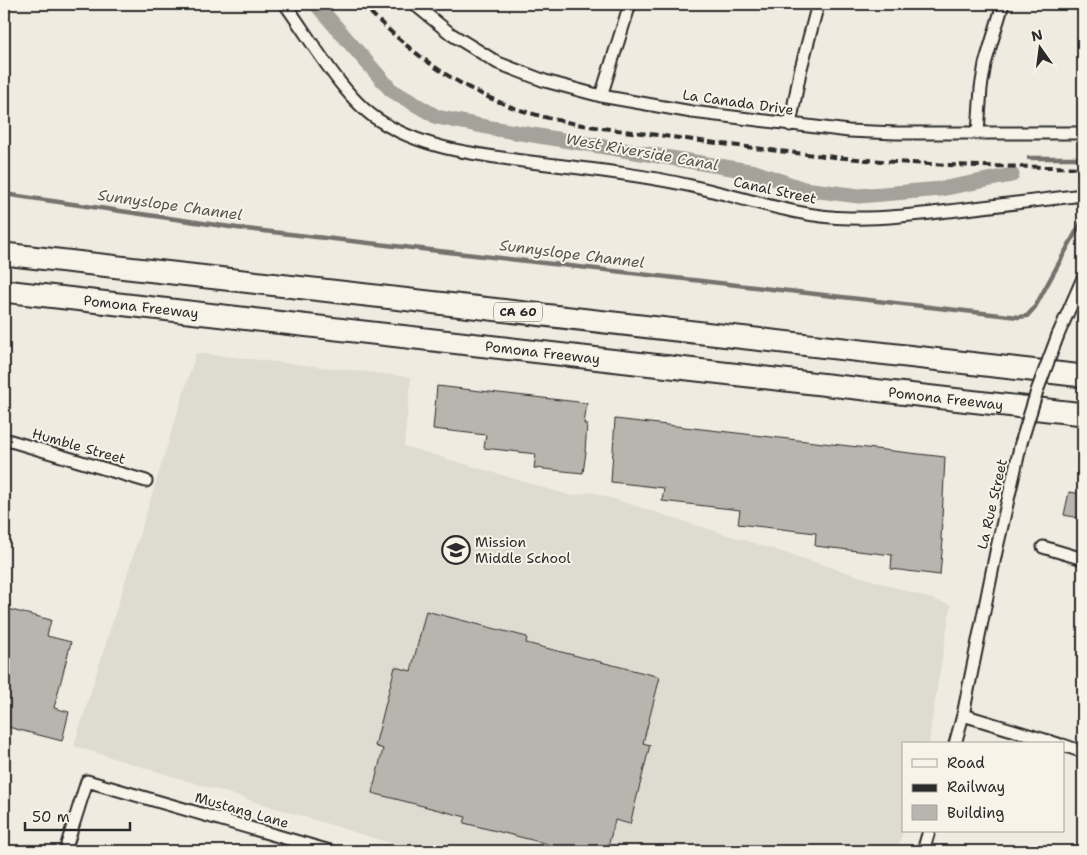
<svg xmlns="http://www.w3.org/2000/svg" width="1087" height="855" font-family="'Shantell Sans',sans-serif">
<rect width="100%" height="100%" fill="#efebe0"/>
<filter id="ink" filterUnits="userSpaceOnUse"><feTurbulence type="fractalNoise" baseFrequency=".02" numOctaves="2"/><feDisplacementMap in="SourceGraphic" scale="10" xChannelSelector="R" yChannelSelector="G"/><feConvolveMatrix kernelMatrix="1 2 1 2 8 2 1 2 1" color-interpolation-filters="sRGB"/></filter>
<g filter="url(#ink)">
<!-- built -->
<path fill="#dedbd1" d="M196,353L411,377L404,446L572,496L591,492L951,605L931,725L929,744H903V831L897,851H416L74,746Z"/>
<g fill="none" stroke-linecap="round" stroke-linejoin="round">
<!-- stream -->
<path stroke="#74726e" stroke-width="4.5" d="M1029,158H1083
M4,194L237,228L1018,317L1027,316L1035,307L1083,219"/>
<!-- canal -->
<path stroke="#a4a29a" stroke-width="15" d="M316,4L391,90L437,117L497,129L755,172L804,189L859,196L941,189L1012,175"/>
</g>
<!-- building -->
<path fill="#b8b5ae" stroke="#2b2b2b" d="M437,386L587,403L584,424H587L585,452H586L583,473L534,468L536,454L484,448L486,435L433,429Z
M615,419L945,457L941,540H943L940,575L891,569L892,555L815,546L816,533L738,524L740,510L662,501L664,488L611,482Z
M1069,492L1083,494V519L1064,515Z
M4,608L51,620L47,636L71,642L54,708L69,712L62,741L4,726Z
M426,611L527,637L526,643L660,677L643,743L650,745L630,824L615,820L607,851H576L464,823L466,817L372,793L383,749L375,746L395,667L411,671Z"/>
<g fill="none" stroke-linecap="round" stroke-linejoin="round">
<defs>
<path id="street" d="M285,4C310,38 343,97 377,119C420,148 473,154 523,161C577,168 633,173 687,185C740,196 794,217 849,218C885,219 922,214 958,210C999,205 1041,200 1083,195
M414,4L451,34L498,63L545,81L601,96L692,112L849,131L896,133H1083
M601,96L630,4
M790,125L800,72L818,4
M978,133L981,88L985,64L1003,4
M1058,335L1083,278
M4,439L146,481
M1043,547L1083,559
M963,715L1058,744
M955,744L963,715L996,552L1021,443
M1063,745L1083,752
M65,851L87,781L330,851
M923,851L929,831"/>
<g id="highway">
<path d="M4,254L1083,376"/>
<path id="s1" d="M4,291L1083,414"/>
</g>
</defs>
<!-- street casing -->
<use href="#street" stroke="#2b2b2b" stroke-width="15"/>
<!-- highway casing -->
<use href="#highway" stroke="#2b2b2b" stroke-width="25"/>
<!-- street -->
<use href="#street" stroke="#f7f3e8" stroke-width="11"/>
<!-- highway -->
<use href="#highway" stroke="#f7f3e8" stroke-width="21"/>
<!-- rail -->
<path stroke="#2b2b2b" stroke-width="4" stroke-dasharray="8 4" stroke-linecap="butt" d="M362,4C401,44 444,79 497,101C552,125 613,129 672,137C758,149 844,160 930,164C981,167 1032,166 1083,168"/>
<defs>
<path id="street-bridge" d="M1021,443L1037,391L1058,335"/>
</defs>
<!-- street-bridge casing -->
<use href="#street-bridge" stroke="#2b2b2b" stroke-width="15" stroke-linecap="butt"/>
<!-- street-bridge -->
<use href="#street-bridge" stroke="#f7f3e8" stroke-width="11"/>
</g>
</g>
<!-- icons -->
<defs>
<symbol id="school-ring" viewBox="-11 -11 22 22"><circle r="9.5" fill="#f7f3e8" stroke="#2b2b2b" stroke-width="1.5"/><path d="M0-5L7-2L0 1L-7-2ZM-4 1L0 2.5L4 1V4Q0 6-4 4Z" fill="#2b2b2b"/></symbol>
</defs>
<g fill-rule="evenodd">
<use href="#school-ring" x="440" y="534" width="32" height="32"/>
</g>
<g text-anchor="middle" stroke-width="4" stroke-linejoin="round" paint-order="stroke">
<!-- shield labels -->
<rect fill="#f7f3e8" stroke="#686764" stroke-width="1" x="494" y="302.5" width="48" height="19" rx="4"/>
<g font-size="12" font-weight="bold" fill="#2b2b2b">
<text x="518" y="316">CA 60</text>
</g>
<!-- street labels -->
<g font-size="14" fill="#2b2b2b" stroke="#f7f3e8">
<text transform="translate(738 102) rotate(8)" y="5">La Canada Drive</text>
<text transform="translate(775 190) rotate(12)" y="5">Canal Street</text>
<text dy="5" stroke="none"><textPath href="#s1" startOffset="138">Pomona Freeway</textPath></text>
<text dy="5" stroke="none"><textPath href="#s1" startOffset="542">Pomona Freeway</textPath></text>
<text dy="5" stroke="none"><textPath href="#s1" startOffset="948">Pomona Freeway</textPath></text>
<text transform="translate(79 446) rotate(16)" y="5">Humble Street</text>
<text transform="translate(992 504) rotate(-77)" y="5">La Rue Street</text>
<text transform="translate(242 810) rotate(16)" y="5">Mustang Lane</text>
</g>
<!-- poi labels -->
<g font-size="14" fill="#2b2b2b" stroke="#f7f3e8" text-anchor="start">
<text x="475" y="547">Mission<tspan x="475" dy="16">Middle School</tspan></text>
</g>
<!-- water labels -->
<g font-size="15" font-style="italic" fill="#555552" stroke="#f7f3e8">
<text transform="translate(642 152) rotate(10)" y="5">West Riverside Canal</text>
<text transform="translate(170 205) rotate(8)" y="5">Sunnyslope Channel</text>
<text transform="translate(572 254) rotate(7)" y="5">Sunnyslope Channel</text>
</g>
</g>
<!-- margin -->
<rect width="1087" height="855" fill="none" stroke="#f7f3e8" stroke-width="20"/>
<rect x="10" y="10" width="1067" height="835" fill="none" stroke="#2b2b2b" stroke-width="2" filter="url(#ink)"/>
<!-- legend -->
<rect x="902" y="742" width="162" height="90" fill="#f7f3e8" stroke="#a5a39c"/>
<rect x="912" y="759" width="25" height="8" fill="#f7f3e8" stroke="#a5a39c"/>
<text x="947" y="768" font-size="15" fill="#2b2b2b">Road</text>
<rect x="912" y="784" width="25" height="8" fill="#2b2b2b" stroke="#a5a39c"/>
<text x="947" y="792" font-size="15" fill="#2b2b2b">Railway</text>
<rect x="912" y="805" width="25" height="15" fill="#b8b5ae" stroke="#a5a39c"/>
<text x="947" y="818" font-size="15" fill="#2b2b2b">Building</text>
<!-- north arrow -->
<g transform="translate(1040 48) rotate(346)" stroke="#f7f3e8" stroke-width="4" paint-order="stroke">
<path d="M0-4L9 19L0 12L-9 19Z" fill="#2b2b2b"/>
<text y="-8" font-size="14" font-weight="bold" text-anchor="middle" fill="#2b2b2b">N</text>
</g>
<!-- scale -->
<path d="M25 822v8h105v-8" fill="none" stroke="#2b2b2b" stroke-width="2.5"/>
<text x="32" y="822" font-size="15" fill="#2b2b2b" stroke="#f7f3e8" stroke-width="4" paint-order="stroke">50 m</text>
</svg>
